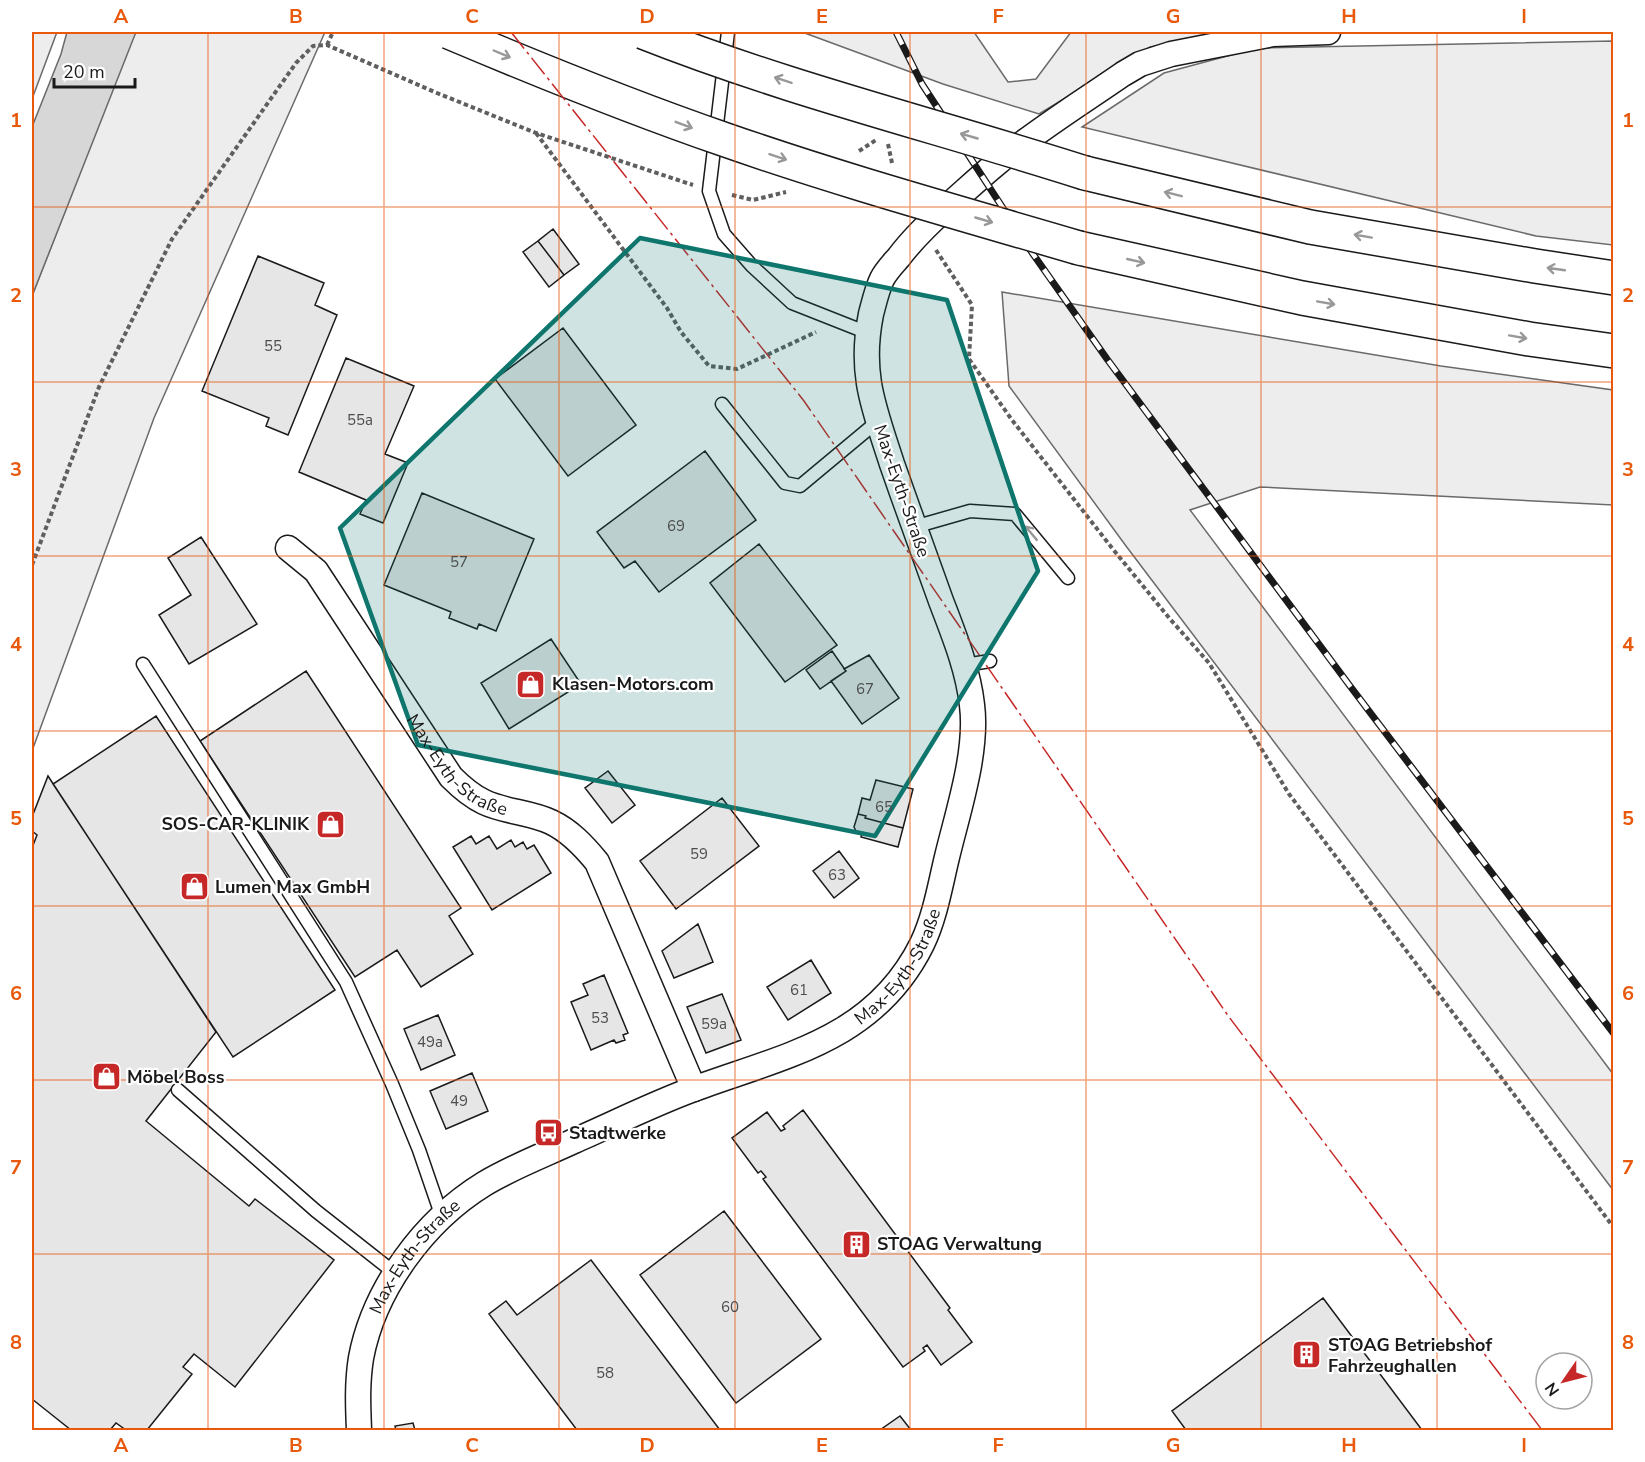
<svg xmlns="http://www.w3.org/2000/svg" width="1645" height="1462" font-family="'Nunito Sans',sans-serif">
<rect width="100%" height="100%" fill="#fff"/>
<!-- green -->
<path fill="#ededed" stroke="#6a6a6a" stroke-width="1.5" d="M32,32H57L32,99Z
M135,32H325L154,418L32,751V296Z
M802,32H974L1008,82L1036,79L1071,32H1228L1150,47L1039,114L943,84Z
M1613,41V245L1536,236L1082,127L1164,73L1257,48Z
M1002,292L1441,366L1613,390V505L1260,487L1190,510L1613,1074V1190L1126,546L1009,386Z"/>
<!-- water -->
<path fill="#d7d7d7" stroke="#6a6a6a" stroke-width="1.5" d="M67,32H136L32,296V127L61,54Z"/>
<!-- building -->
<path fill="#e6e6e6" stroke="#1a1a1a" stroke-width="1.5" d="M553,229L579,264L564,275L538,241Z
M538,241L564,275L549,287L523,252Z
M258,256L324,283L315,305L337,315L288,435L266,426L269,418L202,391Z
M563,328L636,425L568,476L495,379Z
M346,358L414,386L385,454L408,463L383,523L360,514L366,500L299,472Z
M705,451L756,520L659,592L635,561L624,568L597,532Z
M422,493L534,539L496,631L479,624L477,629L449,618L451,612L384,585Z
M201,537L257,624L189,664L159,615L191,595L168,558Z
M759,544L837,645L785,682L710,583Z
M551,639L581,684L509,729L481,683Z
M832,651L846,671L820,689L806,670Z
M869,655L899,698L862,724L831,681L846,671L844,669Z
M306,671L461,908L449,916L473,954L421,987L397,950L355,977L200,741Z
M156,716L335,990L233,1057L53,784Z
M608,771L635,805L612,823L585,788Z
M48,776L216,1032L146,1121L249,1206L255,1199L334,1260L235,1387L194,1354L183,1367L192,1374L147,1430H126L116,1423L110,1430H71L32,1399V848L37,835L32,831V817Z
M876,780L913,789L903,828L865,818L866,816L858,814L862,798L870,800Z
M722,798L759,846L676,909L640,861Z
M858,814L866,816L865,818L903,828L898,847L861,837L862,832L856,831L854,827Z
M471,836L476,844L489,836L497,849L511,840L515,847L523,842L527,849L534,845L551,873L492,910L453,847Z
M839,851L859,878L834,898L813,871Z
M698,924L713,962L674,978L662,951Z
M811,960L831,993L788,1020L767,987Z
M604,975L628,1033L623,1035L625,1040L616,1043L614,1040L591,1050L571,1002L588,995L583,984Z
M722,994L741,1040L706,1053L687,1007Z
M438,1015L455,1055L421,1070L404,1029Z
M472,1073L488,1111L446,1129L430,1091Z
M803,1110L950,1308L948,1310L972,1342L941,1365L927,1345L923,1348L925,1351L903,1367L763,1179L766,1177L761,1171L758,1173L732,1138L767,1112L781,1131L785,1129L783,1126Z
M724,1211L821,1339L736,1403L640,1275Z
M591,1260L720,1430H577L489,1314L506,1301L517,1315Z
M1323,1298L1422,1430H1186L1172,1411Z
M900,1416L911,1430H880Z
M413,1423L415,1430H396L395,1426Z"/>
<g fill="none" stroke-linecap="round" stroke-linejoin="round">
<defs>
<path id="service" d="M728,32L709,191L724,234L752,266L792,303L868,333
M722,404L785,483L800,486L878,421
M914,527L970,511L1015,514L1068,578
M143,664L346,982L392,1084L419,1150L442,1217
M965,665L990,661
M178,1090L316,1211L396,1274"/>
<g id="minor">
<path id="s1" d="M288,548L316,571L451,777C461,787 471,796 484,802C505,812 530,812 551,822C570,831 584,846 597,862L694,1089"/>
<path id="s2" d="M359,1430C358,1406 357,1383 361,1358C374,1289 424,1221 484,1184C512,1167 544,1155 574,1141C613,1124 651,1105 691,1090C782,1056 874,1041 922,944C935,917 940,886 947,857C958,811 978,752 972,705C968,669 954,635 941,601C925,556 908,510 892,464C874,408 859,374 871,314C874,303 877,289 882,279C886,271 893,264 899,257C914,237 930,222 949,205C965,191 980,177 997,163C1036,131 1081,103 1123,74L1140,64L1171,54L1273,34L1328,32"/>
</g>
<path id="motorway" d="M1085,173L1310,227L1535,266L1614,278
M1079,248L1302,298L1529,339L1614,351"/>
</defs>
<!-- service casing -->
<use href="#service" stroke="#1a1a1a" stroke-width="15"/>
<!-- minor casing -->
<use href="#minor" stroke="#1a1a1a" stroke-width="27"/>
<!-- motorway casing -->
<use href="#motorway" stroke="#1a1a1a" stroke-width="36"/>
<!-- path -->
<path stroke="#5f5f5f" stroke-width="4" stroke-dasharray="4.5 3" stroke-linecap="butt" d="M327,45L333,32
M536,133L667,308L681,332L709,366L737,369L816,332
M888,144L892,163
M859,151L876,140
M732,195L753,200L786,192
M936,250L972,305L969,359L1012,420L1112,548L1170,619L1209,663L1289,794L1614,1228
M32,565L99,387L172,239L296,63L313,46L327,45L437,93L536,133L693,185"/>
<!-- service -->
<use href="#service" stroke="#fff" stroke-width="12"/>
<!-- minor -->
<use href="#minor" stroke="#fff" stroke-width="24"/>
<!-- motorway -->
<use href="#motorway" stroke="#fff" stroke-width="33"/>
<defs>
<path id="rail" d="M896,32L922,84L1033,254L1107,359L1350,686L1614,1034"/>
</defs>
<!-- rail casing -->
<use href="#rail" stroke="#1a1a1a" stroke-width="7"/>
<!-- rail -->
<use href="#rail" stroke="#fff" stroke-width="4.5" stroke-dasharray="14" stroke-linecap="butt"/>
<defs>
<path id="motorway-bridge" d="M449,32C539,70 630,107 723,139C840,180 960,213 1079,248
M643,32C787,89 938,126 1085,173"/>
</defs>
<!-- motorway-bridge casing -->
<use href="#motorway-bridge" stroke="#1a1a1a" stroke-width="36" stroke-linecap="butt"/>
<!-- motorway-bridge -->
<use href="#motorway-bridge" stroke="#fff" stroke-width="33"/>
<!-- power -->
<path stroke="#c62828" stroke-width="1.5" stroke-dasharray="21 4.5 3 4.5" stroke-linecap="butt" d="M511,32L804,401L1229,1017L1542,1430"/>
</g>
<!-- one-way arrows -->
<defs><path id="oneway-shaft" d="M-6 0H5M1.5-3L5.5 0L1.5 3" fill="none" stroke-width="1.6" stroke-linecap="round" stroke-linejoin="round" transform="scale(1.5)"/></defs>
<g stroke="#989898">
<use href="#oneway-shaft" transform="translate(502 54) rotate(23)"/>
<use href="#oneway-shaft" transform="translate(783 80) rotate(-162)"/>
<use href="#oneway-shaft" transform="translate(684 125) rotate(21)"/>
<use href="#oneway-shaft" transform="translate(969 136) rotate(-164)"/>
<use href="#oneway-shaft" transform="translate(778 157) rotate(18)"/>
<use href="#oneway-shaft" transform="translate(1173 194) rotate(-166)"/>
<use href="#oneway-shaft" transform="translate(984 220) rotate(16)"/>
<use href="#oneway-shaft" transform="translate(1363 236) rotate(-170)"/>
<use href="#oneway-shaft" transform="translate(1136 261) rotate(13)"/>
<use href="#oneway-shaft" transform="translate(1556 269) rotate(-172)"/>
<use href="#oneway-shaft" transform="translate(1326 303) rotate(10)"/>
<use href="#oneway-shaft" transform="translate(1518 337) rotate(10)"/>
<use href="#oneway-shaft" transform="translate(1031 533) rotate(-130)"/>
</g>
<!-- marked area -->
<path fill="#0f766e" fill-opacity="0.2" stroke="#0f766e" stroke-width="4.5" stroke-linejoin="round" d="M640,238L947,300L1038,571L875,836L418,745L340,528Z"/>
<!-- grid -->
<path fill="none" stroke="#e8590c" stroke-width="1.5" stroke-opacity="0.55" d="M208,32V1430M384,32V1430M559,32V1430M735,32V1430M910,32V1430M1086,32V1430M1261,32V1430M1437,32V1430M32,207H1614M32,382H1614M32,556H1614M32,731H1614M32,906H1614M32,1080H1614M32,1254H1614"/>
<!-- icons -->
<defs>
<symbol id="shop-square" viewBox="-11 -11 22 22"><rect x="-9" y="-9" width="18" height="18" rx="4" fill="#c62828" stroke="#fff"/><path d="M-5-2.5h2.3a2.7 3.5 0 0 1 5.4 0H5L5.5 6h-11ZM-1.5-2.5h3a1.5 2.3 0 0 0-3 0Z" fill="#fff"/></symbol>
<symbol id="bus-square" viewBox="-11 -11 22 22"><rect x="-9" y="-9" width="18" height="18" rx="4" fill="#c62828" stroke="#fff"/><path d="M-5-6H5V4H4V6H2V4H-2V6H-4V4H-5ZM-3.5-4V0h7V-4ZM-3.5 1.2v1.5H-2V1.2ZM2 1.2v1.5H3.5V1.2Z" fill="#fff"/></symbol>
<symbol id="building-square" viewBox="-11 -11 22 22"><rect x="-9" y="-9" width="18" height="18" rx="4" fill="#c62828" stroke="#fff"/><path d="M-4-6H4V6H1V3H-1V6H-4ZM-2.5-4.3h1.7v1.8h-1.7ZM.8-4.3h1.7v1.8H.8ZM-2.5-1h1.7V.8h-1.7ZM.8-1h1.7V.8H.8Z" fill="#fff"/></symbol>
</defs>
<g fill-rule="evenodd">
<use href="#shop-square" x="514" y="668" width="33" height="33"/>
<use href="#shop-square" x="314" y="808" width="33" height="33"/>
<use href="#shop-square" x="178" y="870" width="33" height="33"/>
<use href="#shop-square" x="90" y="1060" width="33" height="33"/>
<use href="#bus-square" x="532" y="1116" width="33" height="33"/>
<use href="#building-square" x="840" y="1228" width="33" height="33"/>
<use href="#building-square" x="1290" y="1338" width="33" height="33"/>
</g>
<g text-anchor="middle" stroke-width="4.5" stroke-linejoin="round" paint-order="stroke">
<!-- number labels -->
<g font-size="15" fill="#4d4d4d">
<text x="273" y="351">55</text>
<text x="360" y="425">55a</text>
<text x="676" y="531">69</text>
<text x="459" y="567">57</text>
<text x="865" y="694">67</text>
<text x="884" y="812">65</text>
<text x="699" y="859">59</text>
<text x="837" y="880">63</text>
<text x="799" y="995">61</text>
<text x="600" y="1023">53</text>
<text x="714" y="1029">59a</text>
<text x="430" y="1047">49a</text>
<text x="459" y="1106">49</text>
<text x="730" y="1312">60</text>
<text x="605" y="1378">58</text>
</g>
<!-- street labels -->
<g font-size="18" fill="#1a1a1a" stroke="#fff">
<text transform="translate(902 491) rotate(71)" y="6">Max-Eyth-Straße</text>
<text dy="6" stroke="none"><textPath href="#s1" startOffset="279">Max-Eyth-Straße</textPath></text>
<text dy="6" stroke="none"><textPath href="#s2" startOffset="768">Max-Eyth-Straße</textPath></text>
<text dy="6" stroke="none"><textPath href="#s2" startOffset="189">Max-Eyth-Straße</textPath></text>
</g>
<!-- poi labels -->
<g font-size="18" font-weight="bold" fill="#1a1a1a" stroke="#fff" text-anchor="start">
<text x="552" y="690">Klasen-Motors.com</text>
<text x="309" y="830" text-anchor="end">SOS-CAR-KLINIK</text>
<text x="215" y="893">Lumen Max GmbH</text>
<text x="127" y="1083">Möbel Boss</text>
<text x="569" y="1139">Stadtwerke</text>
<text x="877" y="1250">STOAG Verwaltung</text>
<text x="1328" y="1351">STOAG Betriebshof<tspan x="1328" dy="21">Fahrzeughallen</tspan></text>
</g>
</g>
<!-- border -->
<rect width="1645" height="1462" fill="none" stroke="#ffffff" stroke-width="66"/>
<!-- north arrow -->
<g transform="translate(1564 1381) rotate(235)"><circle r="28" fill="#ffffff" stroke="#a3a3a3" stroke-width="1.5"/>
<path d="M0-4.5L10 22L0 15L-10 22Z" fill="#c62828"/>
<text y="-9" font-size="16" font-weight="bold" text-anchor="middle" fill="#1a1a1a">N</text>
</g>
<!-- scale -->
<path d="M54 78v9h81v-9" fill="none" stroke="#1a1a1a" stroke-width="3"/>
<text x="63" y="78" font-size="18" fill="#1a1a1a" stroke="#ffffff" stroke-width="4.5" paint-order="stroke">20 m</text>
<rect x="33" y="33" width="1579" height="1396" fill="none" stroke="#e8590c" stroke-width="2"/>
<g font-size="20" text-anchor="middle" font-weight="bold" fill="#e8590c">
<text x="121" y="23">A</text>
<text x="296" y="23">B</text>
<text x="472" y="23">C</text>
<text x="647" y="23">D</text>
<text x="822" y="23">E</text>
<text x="998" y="23">F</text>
<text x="1173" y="23">G</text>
<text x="1349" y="23">H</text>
<text x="1524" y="23">I</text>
<text x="16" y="127">1</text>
<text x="1628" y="127">1</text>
<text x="16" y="302">2</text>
<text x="1628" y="302">2</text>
<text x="16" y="476">3</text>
<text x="1628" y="476">3</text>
<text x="16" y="651">4</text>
<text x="1628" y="651">4</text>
<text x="16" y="825">5</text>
<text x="1628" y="825">5</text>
<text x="16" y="1000">6</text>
<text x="1628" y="1000">6</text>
<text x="16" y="1174">7</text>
<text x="1628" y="1174">7</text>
<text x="16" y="1349">8</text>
<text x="1628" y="1349">8</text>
<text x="121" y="1452">A</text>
<text x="296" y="1452">B</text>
<text x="472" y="1452">C</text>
<text x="647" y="1452">D</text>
<text x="822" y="1452">E</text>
<text x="998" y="1452">F</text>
<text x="1173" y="1452">G</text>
<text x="1349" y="1452">H</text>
<text x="1524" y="1452">I</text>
</g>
</svg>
